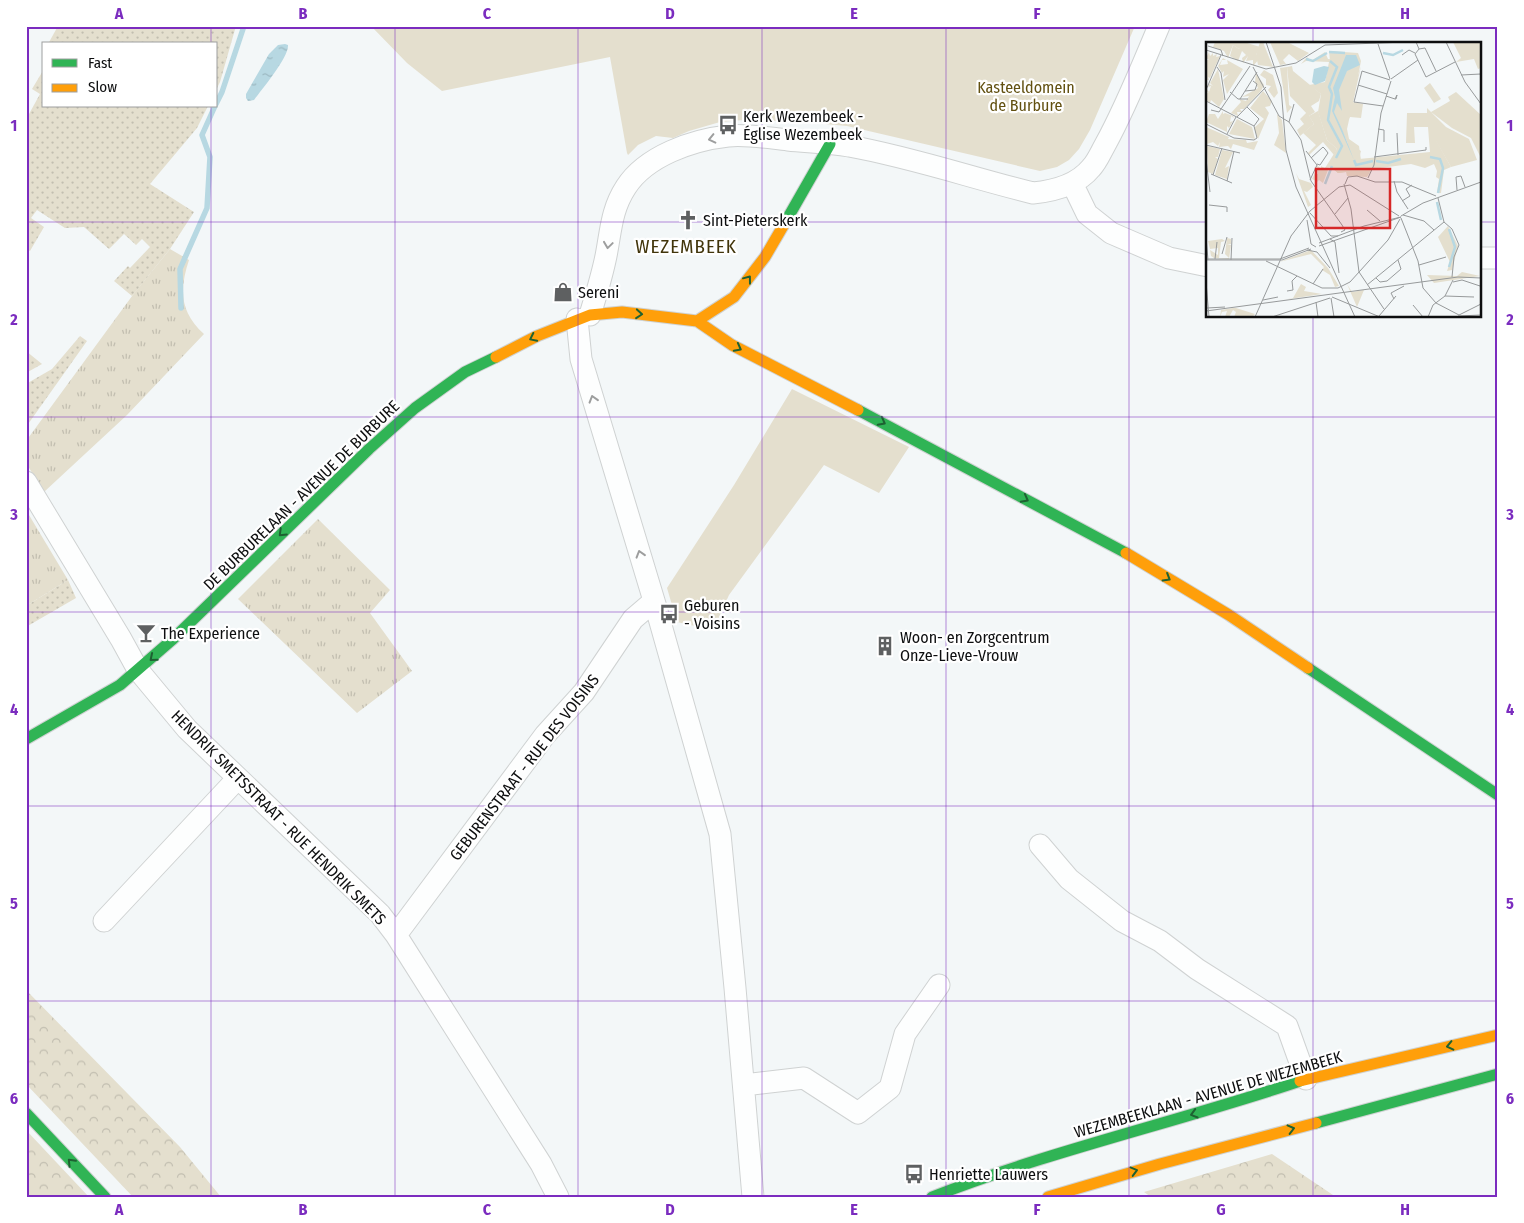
<svg xmlns="http://www.w3.org/2000/svg" width="1524" height="1223" font-family="'Fira Sans Condensed',sans-serif">
<defs>
<pattern id="grass-tufts" width="24" height="20" patternUnits="userSpaceOnUse" patternTransform="scale(1.25)"><rect width="24" height="20" fill="#e4dfce"/><path d="M3 7l-1-3M5 7V3M7 7l1-3M15 17l-1-3M17 17v-4M19 17l1-3" fill="none" stroke="#c2beb0"/></pattern>
<pattern id="forest-crowns" width="20" height="18" patternUnits="userSpaceOnUse" patternTransform="scale(1.25)"><rect width="20" height="18" fill="#e4dfce"/><path d="M2 6a3 3 0 1 1 6 0M12 15a3 3 0 1 1 6 0" fill="none" stroke="#c2beb0"/></pattern>
<pattern id="garden-dots" width="8" height="8" patternUnits="userSpaceOnUse" patternTransform="scale(1.25)"><rect width="8" height="8" fill="#e4dfce"/><path d="M2 2h.1M6 6h.1" fill="none" stroke="#c2beb0" stroke-width="1.8" stroke-linecap="round"/></pattern>
<pattern id="water-ripples" width="26" height="14" patternUnits="userSpaceOnUse" patternTransform="scale(1.25)"><rect width="26" height="14" fill="#b7d8e2"/><path d="M2 4q2-2 4 0t4 0M15 11q2-2 4 0t4 0" fill="none" stroke="#9cb8c1"/></pattern>
</defs>
<rect width="100%" height="100%" fill="#f3f7f8"/>
<!-- grass -->
<path fill="url(#grass-tufts)" d="M170,249L189,260C179,290 180,312 204,334L127,415L44,492L26,463V441L135,292Z
M26,510L68,580L26,606Z
M318,519L390,590L370,613L412,671L357,713L238,599Z"/>
<!-- forest -->
<path fill="url(#forest-crowns)" d="M26,990L180,1147L221,1197H133L26,1084Z
M26,1130L89,1197H26Z
M1272,1154L1336,1197H1151L1144,1192Z"/>
<!-- park -->
<path fill="#e4dfce" d="M371,26H1135L1090,130L1079,149L1069,160L1057,167L1040,171L847,126L781,120L780,121L744,120L720,122L689,131L673,138L656,136L638,145L628,155L627,153L610,57L442,91L407,63Z
M792,389L909,447L879,493L824,465L729,595L713,630L677,622L667,588L734,485Z"/>
<!-- garden -->
<path fill="url(#garden-dots)" d="M58,26H236L220,82L216,90V44H48Z
M44,69V106H208L197,128L150,184L194,212L170,249L132,296L114,281L128,266L130,268L150,247L142,239L136,245L124,234L109,249L84,227L65,228L37,210L31,218L44,227L30,251L28,250L26,252V113L29,114L40,94L32,89Z
M80,336L87,341L26,427V384L52,369Z
M26,351L42,364L26,373Z
M68,580L76,598L26,627V606Z"/>
<!-- water -->
<path fill="url(#water-ripples)" d="M285,44L288,45C289,57 262,89 254,100L248,101L246,98V94L269,54L278,45Z"/>
<g fill="none" stroke-linecap="round" stroke-linejoin="round">
<!-- stream -->
<path stroke="#b7d8e2" stroke-width="5.5" d="M216,104L222,92L244,26
M181,308L180,269L207,208L210,157L202,135L215,106"/>
<defs>
<path id="street" d="M1072,183L1087,214L1111,233L1169,258L1208,266
M1480,258H1498
M590,315C596,295 602,276 606,256C611,231 611,210 626,187C646,156 692,140 728,136C747,134 769,138 788,140C808,142 829,143 849,146C911,157 972,178 1033,193C1054,191 1077,185 1091,168C1097,162 1101,152 1105,145C1126,107 1142,66 1159,26
M577,319L581,359L655,604L720,834L735,988L753,1197
M26,482L121,639L138,670L187,729L380,914L396,935L541,1164L558,1197
M1040,845L1069,879L1122,921L1160,941L1197,969L1287,1026L1306,1079
M104,921L238,778
M396,935L545,735L584,692L633,619L654,601
M744,1085L804,1078L858,1113L890,1088L905,1034L939,985"/>
<path id="fast" d="M786,221L830,144
M858,410L1126,553
M1308,668L1498,795
M26,739L120,685L173,639L369,449L415,408L465,372L496,357
M26,1113L105,1197
M1316,1123L1498,1074
M932,1197C1052,1150 1178,1122 1300,1081"/>
<path id="slow" d="M697,321L732,345L858,410
M496,357L537,336L590,315L622,312L697,321L734,297L765,257L786,221
M1126,553L1229,615L1308,668
M1300,1081L1498,1035
M1048,1197L1160,1164L1316,1123"/>
</defs>
<!-- street casing -->
<use href="#street" stroke="#cfd2d2" stroke-width="23"/>
<!-- fast casing -->
<use href="#fast" stroke="#cfd2d2" stroke-width="13"/>
<!-- slow casing -->
<use href="#slow" stroke="#cfd2d2" stroke-width="13"/>
<!-- street -->
<use href="#street" stroke="#fdfefe" stroke-width="21"/>
<!-- fast -->
<use href="#fast" stroke="#30b455" stroke-width="11"/>
<!-- slow -->
<use href="#slow" stroke="#ff9f0a" stroke-width="11"/>
</g>
<!-- one-way arrows -->
<defs><path id="oneway-chevron" d="M-2-3.5L2.5 0L-2 3.5" fill="none" stroke-width="1.6" stroke-linecap="round" stroke-linejoin="round" transform="scale(1.25)"/></defs>
<g stroke="#9d9e9e">
<use href="#oneway-chevron" transform="translate(712 139) rotate(167)"/>
<use href="#oneway-chevron" transform="translate(608 245) rotate(98)"/>
<use href="#oneway-chevron" transform="translate(593 399) rotate(-107)"/>
<use href="#oneway-chevron" transform="translate(640 554) rotate(-107)"/>
</g>
<g stroke="#1e6132">
<use href="#oneway-chevron" transform="translate(748 279) rotate(-53)"/>
<use href="#oneway-chevron" transform="translate(639 314) rotate(5)"/>
<use href="#oneway-chevron" transform="translate(533 338) rotate(154)"/>
<use href="#oneway-chevron" transform="translate(738 348) rotate(28)"/>
<use href="#oneway-chevron" transform="translate(882 422) rotate(28)"/>
<use href="#oneway-chevron" transform="translate(1025 499) rotate(28)"/>
<use href="#oneway-chevron" transform="translate(282 533) rotate(136)"/>
<use href="#oneway-chevron" transform="translate(1167 578) rotate(31)"/>
<use href="#oneway-chevron" transform="translate(153 658) rotate(140)"/>
<use href="#oneway-chevron" transform="translate(1450 1046) rotate(167)"/>
<use href="#oneway-chevron" transform="translate(1194 1114) rotate(164)"/>
<use href="#oneway-chevron" transform="translate(1291 1129) rotate(-14)"/>
<use href="#oneway-chevron" transform="translate(71 1162) rotate(-134)"/>
<use href="#oneway-chevron" transform="translate(1134 1171) rotate(-15)"/>
</g>
<!-- grid -->
<path fill="none" stroke="#7b2cbf" stroke-width="1" stroke-opacity="0.55" d="M211,26V44M395,26V1197M578,26V1197M762,26V1197M946,26V1197M1129,26V1197M1313,26V44M211,106V1197M26,222H1208M1480,222H1498M1313,316V1197M26,417H1498M26,612H1498M26,806H1498M26,1001H1498"/>
<!-- icons -->
<defs>
<symbol id="bus-bare" viewBox="-9 -9 18 18"><path d="M-5-6H5V4H4V6H2V4H-2V6H-4V4H-5ZM-3.5-4V0h7V-4ZM-3.5 1.2v1.5H-2V1.2ZM2 1.2v1.5H3.5V1.2Z" fill="#5e6061" stroke="#fff" stroke-width="2.5" paint-order="stroke"/></symbol>
<symbol id="church-bare" viewBox="-9 -9 18 18"><path d="M-1.2-6h2.4v3.5h3.3v2.4h-3.3V6h-2.4V-.1h-3.3v-2.4h3.3Z" fill="#5e6061" stroke="#fff" stroke-width="2.5" paint-order="stroke"/></symbol>
<symbol id="shop-bare" viewBox="-9 -9 18 18"><path d="M-5-2.5h2.3a2.7 3.5 0 0 1 5.4 0H5L5.5 6h-11ZM-1.5-2.5h3a1.5 2.3 0 0 0-3 0Z" fill="#5e6061" stroke="#fff" stroke-width="2.5" paint-order="stroke"/></symbol>
<symbol id="bar-bare" viewBox="-9 -9 18 18"><path d="M-6-5H6L.8 .8V4.5H3.5V6h-7V4.5H-.8V.8Z" fill="#5e6061" stroke="#fff" stroke-width="2.5" paint-order="stroke"/></symbol>
<symbol id="building-bare" viewBox="-9 -9 18 18"><path d="M-4-6H4V6H1V3H-1V6H-4ZM-2.5-4.3h1.7v1.8h-1.7ZM.8-4.3h1.7v1.8H.8ZM-2.5-1h1.7V.8h-1.7ZM.8-1h1.7V.8H.8Z" fill="#5e6061" stroke="#fff" stroke-width="2.5" paint-order="stroke"/></symbol>
</defs>
<g fill-rule="evenodd">
<use href="#bus-bare" x="714" y="111" width="28" height="28"/>
<use href="#church-bare" x="674" y="206" width="28" height="28"/>
<use href="#shop-bare" x="549" y="278" width="28" height="28"/>
<use href="#bus-bare" x="655" y="600" width="28" height="28"/>
<use href="#bar-bare" x="132" y="619" width="28" height="28"/>
<use href="#building-bare" x="871" y="632" width="28" height="28"/>
<use href="#bus-bare" x="900" y="1160" width="28" height="28"/>
</g>
<g text-anchor="middle" stroke-width="4.5" stroke-linejoin="round" paint-order="stroke">
<!-- park labels -->
<g font-size="16" fill="#625010" stroke="#fff">
<text x="1026" y="93">Kasteeldomein<tspan x="1026" dy="18">de Burbure</tspan></text>
</g>
<!-- poi labels -->
<g font-size="16" fill="#0d0e0f" stroke="#fff" text-anchor="start">
<text x="743" y="122">Kerk Wezembeek -<tspan x="743" dy="18">Église Wezembeek</tspan></text>
<text x="703" y="226">Sint-Pieterskerk</text>
<text x="578" y="298">Sereni</text>
<text x="684" y="611">Geburen<tspan x="684" dy="18">- Voisins</tspan></text>
<text x="161" y="639">The Experience</text>
<text x="900" y="643">Woon- en Zorgcentrum<tspan x="900" dy="18">Onze-Lieve-Vrouw</tspan></text>
<text x="929" y="1180">Henriette Lauwers</text>
</g>
<!-- street labels -->
<g font-size="16" fill="#0d0e0f" stroke="#fff">
<text transform="translate(301 495) rotate(-44)" y="6">DE BURBURELAAN - AVENUE DE BURBURE</text>
<text transform="translate(524 767) rotate(-52)" y="6">GEBURENSTRAAT - RUE DES VOISINS</text>
<text transform="translate(279 817) rotate(45)" y="6">HENDRIK SMETSSTRAAT - RUE HENDRIK SMETS</text>
<text transform="translate(1208 1094) rotate(-16)" y="6">WEZEMBEEKLAAN - AVENUE DE WEZEMBEEK</text>
</g>
<!-- quarter labels -->
<g font-size="19" letter-spacing="1" fill="#41350b" stroke="#fff">
<text x="686" y="253">WEZEMBEEK</text>
</g>
</g>
<!-- overview -->
<g transform="translate(1206 42)">
<rect width="275" height="275" fill="#f3f7f8"/>
<path d="M112,69L121,98L131,107L128,113L117,100L103,113L102,111L110,103L97,91L108,82L103,74ZM90,131L93,137L105,141L107,145L101,150L98,149L105,163L102,165Z" fill="#e4dfce"/>
<path d="M54,0H57L67,25L52,23L50,13ZM64,0H81L103,11L92,19L83,12L77,18L80,22L74,23ZM119,10L122,17L136,18L133,35L140,130L132,131L125,125L119,126L131,107L121,98L112,70L115,52L103,43L119,40L123,20L100,19L95,22L101,15L105,19ZM155,24L141,87L143,97L153,104L155,118L150,121L135,86ZM81,25L83,63L86,65L81,71L74,26ZM101,70L108,82L94,94L91,88L98,82L94,77ZM71,72L76,78L80,111L68,103L73,91ZM105,208L122,226L133,244L129,245L124,233L116,228L118,225L105,212L73,220ZM256,230L274,234L228,241L221,233L251,234ZM95,242L100,245L98,249L116,252L77,258L87,256ZM141,242L146,250L158,248L151,265Z" fill="#e4dfce"/>
<path d="M86,24L87,29L115,52L113,59L105,64L109,70L103,74L84,54L81,25ZM250,50L275,73V116L265,96L246,86L225,70L244,59L242,55ZM221,66L240,85L263,97L271,118L245,125L230,99L223,98L222,85H208L209,101H200L201,71H221Z" fill="#e4dfce"/>
<path d="M9,0H41L33,7L27,3L22,16L18,9L7,5ZM247,0H275V26L272,27L268,17L250,20L255,16ZM123,9L152,11L155,19L147,60L157,62L155,76L144,75L136,88L141,101L155,109L153,117L224,110L223,98H230L245,125L238,128L235,151H231L233,137L230,135L231,129L228,122L219,126L205,122L166,127L161,135L141,134L140,130L132,131L126,126L135,110L122,94L116,74V55L125,29ZM242,184L252,204L246,228L241,229L244,220L232,195Z" fill="#e4dfce"/>
<path d="M38,0L54,5L50,13L55,15L47,24V18L40,19L42,14L37,21L36,16L40,13L36,9L32,19L24,14L27,3L33,7ZM3,10L4,14L7,11V14L11,12L10,15L14,14L4,36L2,35L3,38H0V18H3L0,16ZM17,16L20,18H16L14,23L22,22L21,18L37,27L21,52L17,38L23,32L17,35L18,29L16,31L12,24ZM12,27L18,57L13,65L5,58L4,61L0,58V51H3L0,50L1,47L3,50L5,44L2,45L3,42L7,44L4,41ZM58,28L67,33L72,51L68,56L62,48L65,44L60,43V37L54,33ZM50,31L58,43L55,49L38,67H34L36,70H31L32,74L25,71L35,60L33,57L40,59L43,54L36,55L52,46L49,40ZM224,41L235,57L228,61L218,46ZM57,49L66,59L64,64L59,65L63,71L52,97L48,86L58,77L44,66ZM17,69V72L19,71L27,74L28,76L25,74L24,80L27,79L23,86L21,84V90L0,80L3,72H9L12,77ZM31,77L46,85L49,97L23,92ZM0,85L23,95L22,97L40,98L41,101L52,99L48,108L27,102L25,107L22,104L13,105L14,100L12,104L7,100L1,102ZM1,104L14,107L12,115H9L12,117L7,132L2,130ZM16,108L27,110L19,126L23,124L21,137L9,133ZM111,123L115,127V124L122,128L117,141L113,138L109,142L110,139L106,137L109,131L112,132ZM21,196L25,197V202H21L25,203L23,217L8,216L5,214L4,208L12,213V206L4,207L2,199L16,197L19,199L15,200L13,216H23L19,212ZM27,266H30L49,272L46,275H28L30,270L27,268L23,275H19L21,269L16,270L14,275L15,268Z" fill="#e4dfce"/>
<path d="M140,13H150L154,23L141,29L133,48L136,69L131,61L128,70L136,87L148,118L126,69L129,55L127,46ZM118,24L123,25L119,39L109,43L106,40L108,27Z" fill="#b7d8e2"/>
<path fill="none" stroke="#b7d8e2" stroke-width="2.5" d="M123,10L139,11M177,11L187,13L197,8M100,17L107,19L121,11M124,19L131,25L123,45L126,52L122,78L136,104L130,116M224,115L234,117L237,126L232,151M148,118L150,123L167,119M170,119L182,121L195,117M119,142L126,124M231,160L235,178M243,187L249,205L243,225"/>
<path fill="none" stroke="#979a9b" stroke-width="1" d="M60,0L75,45L80,108L90,145L149,275M210,0L213,7L219,6L230,29M240,0L259,40L275,62M172,2L184,37M2,4L15,8L17,14M213,7L209,12L220,35L249,20M0,8L60,27L90,21L119,3L200,0M196,13L203,8L209,11M11,25L15,31L19,58M47,25L73,74L83,80L95,98L105,139L136,183L139,188L135,190M255,33L275,32M185,37L212,18M152,43L181,52M0,48L15,13M39,49L49,48L51,42L47,39M24,50L32,57H42M180,54L189,57H190L191,53L189,57M34,57L51,30M0,59L48,84M177,64L148,60L156,29L184,38M41,65L53,77L48,84M5,68L13,70L44,24M31,75L60,45M83,80L88,62M0,82L28,96L48,98L51,96L48,84M172,87L178,88V100M191,91L192,113M21,92L30,75M0,103L34,111M100,109L111,123L104,138M168,115L220,108V105M105,116L117,105L119,107L122,111L114,123L111,122M0,117L4,150M5,132L26,141M7,133L16,106M162,136L168,123L175,71L185,39M21,139L28,109M188,139L191,150L202,167M138,142L145,167L153,230L178,267M139,142L142,135L151,134L169,140H196L230,154M251,148L250,135L255,134L259,145M232,156L238,180L246,187L253,203L248,215L246,235M196,159L204,154L200,147L206,143M3,163L21,165V170M161,168L174,179M104,171L125,194H132M129,172L142,156M197,173L218,179L228,188M195,174L217,161L275,140M195,176L212,219L217,246L230,261L253,273M101,178L105,202L110,205M0,195L2,218M124,197L129,200L133,231M113,204L195,175L158,184L113,201M101,208L111,210L124,226M16,212L21,195M0,217H74L103,206M9,217L11,200M0,218H76L105,207M25,218L26,196M60,219L116,246H132L144,240L182,198L194,177M213,223L240,215M170,236L174,240L181,239L195,227L192,218M0,240L3,275M247,240L256,238L274,244M107,242L117,227M161,243L238,180M81,249L87,248L86,239L91,234M239,254L268,255M126,255L174,275M125,256L128,275M188,257L185,251L198,244M57,258L72,255M110,260L112,275M207,263L217,275M1,266L19,265M0,269L252,235L275,236M253,273L275,262M173,274L190,254M252,274L275,273M49,275L85,194L104,169L133,145L144,143L193,174M66,275L124,256M222,275L227,263L239,254L247,238"/>
<path fill="#d62828" fill-opacity="0.15" stroke="#d62828" stroke-width="2.5" d="M110,127H184V186H110Z"/>
<rect width="275" height="275" fill="none" stroke="#0d0e0f" stroke-width="2.5"/>
</g>
<!-- border -->
<rect width="1524" height="1223" fill="none" stroke="#ffffff" stroke-width="55"/>
<!-- legend -->
<rect x="42" y="42" width="175" height="65" fill="#ffffff" stroke="#9e9f9f"/>
<rect x="52" y="59" width="25" height="8" fill="#30b455" stroke="#9e9f9f"/>
<text x="88" y="68" font-size="15" fill="#0d0e0f">Fast</text>
<rect x="52" y="84" width="25" height="8" fill="#ff9f0a" stroke="#9e9f9f"/>
<text x="88" y="92" font-size="15" fill="#0d0e0f">Slow</text>
<rect x="28" y="28" width="1468" height="1168" fill="none" stroke="#7b2cbf" stroke-width="2"/>
<g font-size="16" text-anchor="middle" font-weight="bold" fill="#7b2cbf">
<text x="119" y="19">A</text>
<text x="303" y="19">B</text>
<text x="487" y="19">C</text>
<text x="670" y="19">D</text>
<text x="854" y="19">E</text>
<text x="1037" y="19">F</text>
<text x="1221" y="19">G</text>
<text x="1405" y="19">H</text>
<text x="14" y="131">1</text>
<text x="1510" y="131">1</text>
<text x="14" y="325">2</text>
<text x="1510" y="325">2</text>
<text x="14" y="520">3</text>
<text x="1510" y="520">3</text>
<text x="14" y="715">4</text>
<text x="1510" y="715">4</text>
<text x="14" y="909">5</text>
<text x="1510" y="909">5</text>
<text x="14" y="1104">6</text>
<text x="1510" y="1104">6</text>
<text x="119" y="1215">A</text>
<text x="303" y="1215">B</text>
<text x="487" y="1215">C</text>
<text x="670" y="1215">D</text>
<text x="854" y="1215">E</text>
<text x="1037" y="1215">F</text>
<text x="1221" y="1215">G</text>
<text x="1405" y="1215">H</text>
</g>
</svg>
